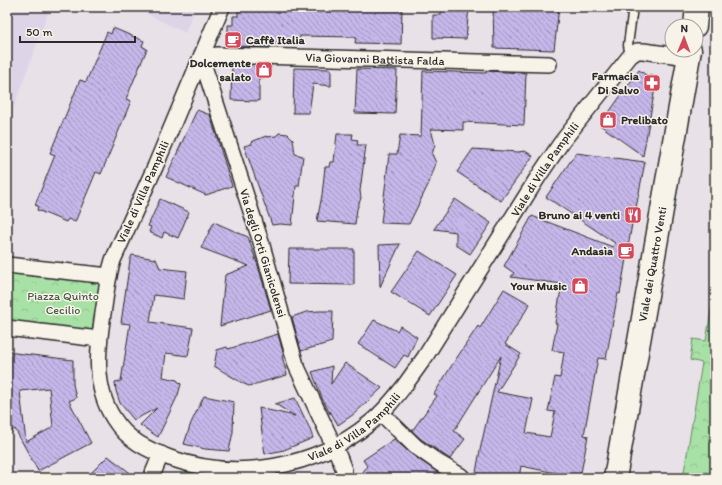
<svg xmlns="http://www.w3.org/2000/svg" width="722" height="485" font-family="Itim,sans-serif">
<defs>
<pattern id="forest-crowns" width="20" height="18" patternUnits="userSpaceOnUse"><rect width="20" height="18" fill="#a8e1a5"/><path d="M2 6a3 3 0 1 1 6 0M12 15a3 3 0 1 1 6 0" fill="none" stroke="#91c18e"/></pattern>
<pattern id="building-back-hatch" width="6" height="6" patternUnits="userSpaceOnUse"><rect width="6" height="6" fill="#c5b7e9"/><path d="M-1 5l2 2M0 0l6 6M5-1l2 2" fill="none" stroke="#a095bd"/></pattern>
</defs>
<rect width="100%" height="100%" fill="#e8e1e8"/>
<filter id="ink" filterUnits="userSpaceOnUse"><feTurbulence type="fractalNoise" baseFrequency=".025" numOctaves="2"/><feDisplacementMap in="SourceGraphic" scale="8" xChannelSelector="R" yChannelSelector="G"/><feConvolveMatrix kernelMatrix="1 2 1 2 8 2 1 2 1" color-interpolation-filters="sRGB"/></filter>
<g filter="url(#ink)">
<!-- built -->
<path fill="#ded4e8" d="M7,7H50L7,126Z
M133,7H196L185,33Z"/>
<!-- forest -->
<path fill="url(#forest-crowns)" stroke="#6a8668" d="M715,62V89H710Z
M7,265L109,276L99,339L7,328Z
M715,286V478H683L702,363L690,360L693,339L706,341Z"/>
<!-- building -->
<path fill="url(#building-back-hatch)" stroke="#2b2b2b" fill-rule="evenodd" d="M238,7H342L402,9L401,44L355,43L356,37L300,36L299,44H271V47L232,46V43H228V25H233V16H238Z
M441,7H469L466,39L433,38V15H441Z
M493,7H559L554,50L494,48Z
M113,28L144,41L142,46L147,49L126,99L131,101L101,174L96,172L75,222L68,219L66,222L37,210L38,206L35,205L55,155L50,153L80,80L86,82L107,32L111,34Z
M232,64L271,65L270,77L259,78V101L231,100Z
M294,68L331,69V86L313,84L309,113H293Z
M357,69L397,70L395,114L355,113Z
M639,70L646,75L657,77L643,156L600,125Z
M423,71L486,73V71L526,73L524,125L463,122V130L431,129L435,145L432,154L436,163L429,183L409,224L381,223L389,154H397L400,135L421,136Z
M197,110L210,115L232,186L206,195L166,177Z
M279,133L288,134L293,139L295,154L303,156L299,186H296L292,225L280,224L272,225L244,146L252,144L251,142L266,136L267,137L276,136Z
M337,134H353L352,139L358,140L357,145H366L360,191L361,198L357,209L355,224L317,221L322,195L325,167H329L330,162H334Z
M473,149L518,152L525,151L533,156L501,201L457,172Z
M576,153L645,162L634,218H633L620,294L618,293L606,359L598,358L584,435L588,436L580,478L521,466L519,478H475L480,450L501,356L454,431L465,439L450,459L421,439L412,431L437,396L434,394L452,365L478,326L480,328L504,289L530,304L505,344L521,354L497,392L533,399L526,433L550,437L555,412L548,411L555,377L560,378L564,352L552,350L557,324L555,323L562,284L511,277L514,273L504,266L532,216L613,247L615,243L546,197Z
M160,199L189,212L178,238L164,232L162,238L149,232L151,227L148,226Z
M455,199L491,223L470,254L456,245V232L434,229Z
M214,222L248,237L258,266L271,310L220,326L225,275L249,266L201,248Z
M400,244L380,287L379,245Z
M289,249H354V285L288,284Z
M419,251L457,275L430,316L391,292Z
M132,255L156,259L160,268L187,271L184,299L154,295L150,322L193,328L188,356L166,353L163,377L177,380L181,384L178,395L158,437L140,425L157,408L134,420L120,403L116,391L115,382L121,381L130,324L121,323L130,260Z
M319,311H333L332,342L301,351L292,317L306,312Z
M374,320L397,331L400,326L417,337L408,357L404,355L395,368L358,344Z
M278,334L284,356H282L287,375L249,386L244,384L214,366L217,350L227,347L228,349Z
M7,352L73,360V384L76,398L69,401L91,443L38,471L15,429L7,434ZM49,388L53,427L26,442L20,391Z
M345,363L382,388L354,414L338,425L330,411V414L322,398L312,372L332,366L331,384Z
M204,396L234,402L233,432L229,451L205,449L184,444L191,423Z
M295,398L309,427L313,438L284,450L265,454L263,441L259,408L295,416L275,404Z
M394,439L410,453L440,474L437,478H359L367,466L363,460Z
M108,456L137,478H86Z"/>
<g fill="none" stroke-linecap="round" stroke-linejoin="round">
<defs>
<path id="lane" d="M630,56L628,45L633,7"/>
<g id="street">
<path id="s1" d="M222,7L155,167L113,260C108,276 106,291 104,307C98,345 92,386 114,419C127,440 148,450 170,458C237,482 315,468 370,423C384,412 394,399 405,385L425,357L538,177L561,143L630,56L637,51H643L688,57"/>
<path d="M7,265L109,276"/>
<path d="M7,328L99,339"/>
<path d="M381,413L415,446L439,463L461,476"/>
<path d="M151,478L161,454"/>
<path id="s2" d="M343,478L344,470L339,457L296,365L261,242L201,57L218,55L549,64"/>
</g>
<g id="secondary">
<path d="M695,26L697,7"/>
<path id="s3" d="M615,478L690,50"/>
</g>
</defs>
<!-- lane casing -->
<use href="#lane" stroke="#2b2b2b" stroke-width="11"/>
<!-- street casing -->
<use href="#street" stroke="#2b2b2b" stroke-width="18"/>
<!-- secondary casing -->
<use href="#secondary" stroke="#2b2b2b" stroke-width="25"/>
<!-- lane -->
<use href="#lane" stroke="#f7f3e8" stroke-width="8"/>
<!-- street -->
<use href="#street" stroke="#f7f3e8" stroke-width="15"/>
<!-- secondary -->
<use href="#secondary" stroke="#f7f3e8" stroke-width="22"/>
</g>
</g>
<!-- icons -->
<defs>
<symbol id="cafe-square" viewBox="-11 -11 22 22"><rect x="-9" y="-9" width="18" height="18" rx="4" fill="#d1495b" stroke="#f7f3e8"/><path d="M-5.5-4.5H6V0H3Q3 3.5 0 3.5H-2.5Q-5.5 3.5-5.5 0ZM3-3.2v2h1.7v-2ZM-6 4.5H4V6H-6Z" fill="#fff"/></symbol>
<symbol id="shop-square" viewBox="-11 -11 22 22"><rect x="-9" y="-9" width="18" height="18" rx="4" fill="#d1495b" stroke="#f7f3e8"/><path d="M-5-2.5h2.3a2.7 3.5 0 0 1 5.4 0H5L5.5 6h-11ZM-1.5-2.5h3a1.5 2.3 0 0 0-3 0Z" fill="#fff"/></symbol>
<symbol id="pharmacy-square" viewBox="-11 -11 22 22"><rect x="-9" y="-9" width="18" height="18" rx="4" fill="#d1495b" stroke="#f7f3e8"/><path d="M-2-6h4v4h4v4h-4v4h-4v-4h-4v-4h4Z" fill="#fff"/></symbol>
<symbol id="restaurant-square" viewBox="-11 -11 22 22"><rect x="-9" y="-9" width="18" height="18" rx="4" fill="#d1495b" stroke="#f7f3e8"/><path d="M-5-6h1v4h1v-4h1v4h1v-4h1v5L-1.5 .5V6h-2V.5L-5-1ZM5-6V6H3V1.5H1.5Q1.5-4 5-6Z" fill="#fff"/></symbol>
</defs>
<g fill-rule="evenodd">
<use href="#cafe-square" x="223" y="30" width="20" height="20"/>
<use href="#shop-square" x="254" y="60" width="20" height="20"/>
<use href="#pharmacy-square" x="642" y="73" width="20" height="20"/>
<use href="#shop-square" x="598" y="110" width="20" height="20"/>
<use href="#restaurant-square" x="623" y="205" width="20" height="20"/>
<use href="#cafe-square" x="616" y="241" width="20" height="20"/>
<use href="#shop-square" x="570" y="276" width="20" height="20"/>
</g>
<g text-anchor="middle" stroke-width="3" stroke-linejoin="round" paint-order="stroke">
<!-- poi labels -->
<g font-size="12" font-weight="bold" fill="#2b2b2b" stroke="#f7f3e8" text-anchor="end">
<text x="246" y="44" text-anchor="start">Caffè Italia</text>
<text x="251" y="67">Dolcemente<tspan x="251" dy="14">salato</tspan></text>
<text x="639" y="80">Farmacia<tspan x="639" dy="14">Di Salvo</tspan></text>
<text x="621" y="124" text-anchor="start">Prelibato</text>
<text x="620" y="219">Bruno ai 4 venti</text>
<text x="613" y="255">Andasìa</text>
<text x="567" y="290">Your Music</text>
</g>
<!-- street labels -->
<g font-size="12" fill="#2b2b2b" stroke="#f7f3e8">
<text dy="4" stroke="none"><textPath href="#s2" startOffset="620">Via Giovanni Battista Falda</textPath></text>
<text dy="4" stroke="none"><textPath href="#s1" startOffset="1029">Viale di Villa Pamphili</textPath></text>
<text transform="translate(143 192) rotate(-66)" y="4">Viale di Villa Pamphili</text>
<text transform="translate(263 253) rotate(73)" y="4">Via degli Orti Gianicolensi</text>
<text dy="4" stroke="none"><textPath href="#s3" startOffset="217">Viale dei Quattro Venti</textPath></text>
<text dy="4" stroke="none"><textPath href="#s1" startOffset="705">Viale di Villa Pamphili</textPath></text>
</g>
<!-- park labels -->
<g font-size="12" fill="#4a584a" stroke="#f7f3e8">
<text x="63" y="300">Piazza Quinto<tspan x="63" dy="14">Cecilio</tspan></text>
</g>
</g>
<!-- margin -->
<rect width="722" height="485" fill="none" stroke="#f7f3e8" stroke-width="24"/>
<rect x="12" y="12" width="698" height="461" fill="none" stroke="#2b2b2b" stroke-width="1.5" filter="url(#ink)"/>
<!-- north arrow -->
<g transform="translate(684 38) rotate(1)"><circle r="19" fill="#f7f3e8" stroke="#a5a39c"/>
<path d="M0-3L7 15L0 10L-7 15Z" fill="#d1495b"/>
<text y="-6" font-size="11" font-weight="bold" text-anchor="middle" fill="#2b2b2b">N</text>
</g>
<!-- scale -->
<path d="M20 36v6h115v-6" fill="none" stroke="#2b2b2b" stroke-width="2"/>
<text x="26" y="36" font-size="12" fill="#2b2b2b" stroke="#f7f3e8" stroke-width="3" paint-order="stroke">50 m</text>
</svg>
